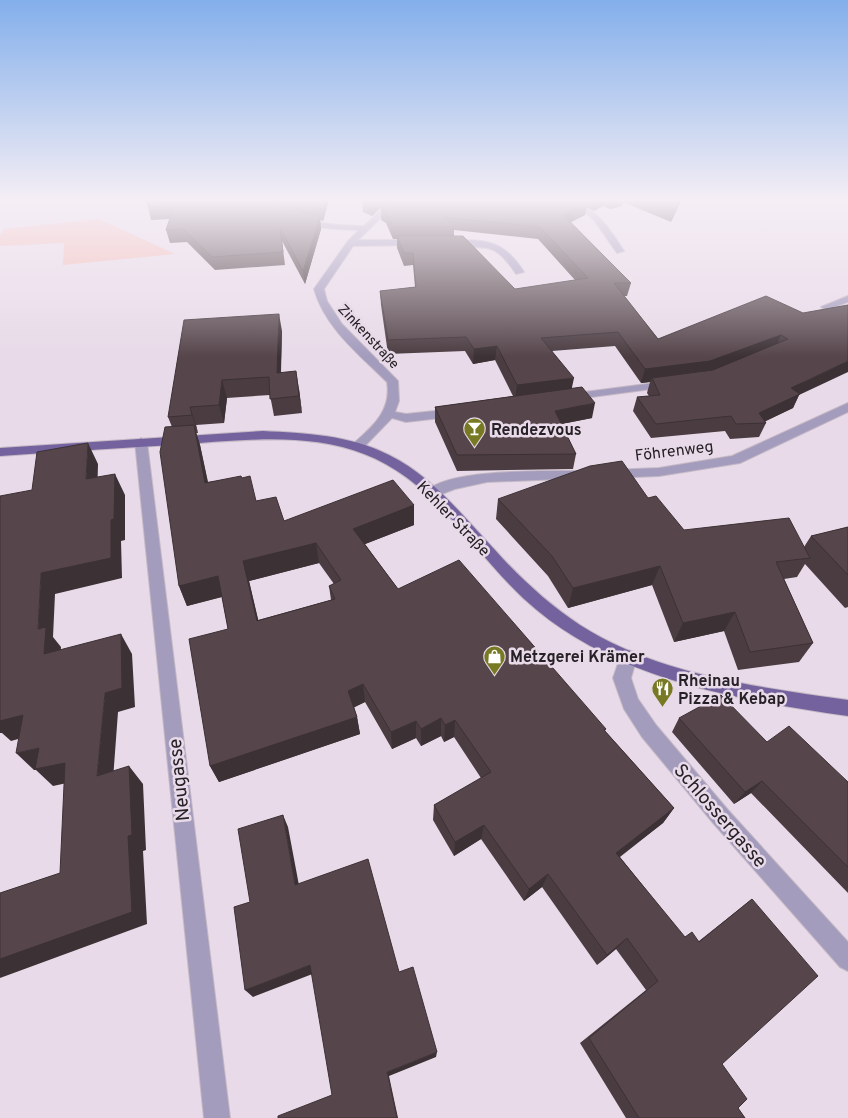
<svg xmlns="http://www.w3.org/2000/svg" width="848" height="1118" font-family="Overpass,sans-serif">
<rect width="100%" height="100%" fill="#e8dae8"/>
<!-- green -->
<path fill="#f5bab5" d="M99,219L175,254L63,265L64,243L0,246V236L4,229Z"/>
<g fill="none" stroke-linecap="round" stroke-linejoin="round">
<defs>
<path id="street" d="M264,200C278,200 289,214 302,218C321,225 344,225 364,226L391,200H399L358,240H417L420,241V245L353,246L324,289L327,301L342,324L398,381L399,401L395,412L406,414L454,409L460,413L458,416L406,422L392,418L361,450H353L351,447L353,444C372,427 392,411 387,382C359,354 325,328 314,289L348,241L359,230C325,229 288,228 264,200Z
M548,200C592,200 602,218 624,251L617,253L594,220L584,212Z
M450,240C485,240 503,239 524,272L516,274C491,236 484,252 447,245V241Z
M848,296V302L826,310L821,307Z
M670,381L676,384L674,386L569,400L563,397L569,394Z
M848,403V412L740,463L659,476L610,478L603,474L610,470L659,468L732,456Z
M141,438L147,442L230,1118H204L135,442Z
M582,471L587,472L589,475L587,478L487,482L455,489L434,497L427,492C442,468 554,471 582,471Z
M628,650L634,652L637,657L631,678L638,699L656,725L728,810L848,942V971L840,967L714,824L642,737L624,709L613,678L622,652Z"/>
<path id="primary" d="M263,431C305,433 350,435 389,455C432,476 462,515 495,550C520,578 548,604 580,625C658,675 758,687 848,700V716C734,699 610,679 523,598C471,549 433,480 364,454C304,431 236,441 173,445C116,448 58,452 0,456V448Z"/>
</defs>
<!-- street casing -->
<use href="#street" stroke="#c5b9c5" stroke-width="2"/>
<!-- primary casing -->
<use href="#primary" stroke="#c5b9c5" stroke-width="2"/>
<!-- street -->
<use href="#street" fill="#a49cbd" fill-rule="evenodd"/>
<!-- primary -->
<use href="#primary" fill="#73629e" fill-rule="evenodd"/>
</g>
<!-- wall -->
<path fill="#4a3c41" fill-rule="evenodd" d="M147,200H329L323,221L320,220L321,229L305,284L282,241L285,265L215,270L187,242L170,243L166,230L170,219L151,220L148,207Z
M362,200H681L679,205L671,222L623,202L622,206L610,209L603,206L594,211L586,207L585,215L571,222L631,283L627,296H624L658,339L803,313L799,395L793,408L765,421L766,423L759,437L730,439L725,431L651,438L633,411L637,397L649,396L647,393L650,382L641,383L615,346L552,351L572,388L592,418L561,424L576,454L573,469L457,471L435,422V407L513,396L495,360L473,364L465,351L388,354L381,305L380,291L415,287L413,265L404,266L397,248V239H393L386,223L381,220V208L387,201L372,216L363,212ZM454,230L538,239L575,280L515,289L454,236Z
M282,331L281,373L299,389L302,413L274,416L270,395L227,398L224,423L196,425L198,433H196L200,445L208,482L242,478L256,501L284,521L414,505V525L365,544L398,589L606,729L605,731L674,808L663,823L620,857L684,937L699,941L752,899L722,1064L738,1108L745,1118H626L580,1043L646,990L616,949L597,965L542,887L524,901L481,839L454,856L433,820L434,805L481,778L454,737L444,742L441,736L421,746L416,738L392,749L365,702L354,707L357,717L360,734L219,782L210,766L228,629L222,597L187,606L179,586L172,427L168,417ZM319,563L334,584L329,586L331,600L258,620L249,581Z
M648,498L684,530L804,547L811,536L848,527V607L845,608L805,564L797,577L784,579L813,643L799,662L738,670L724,631L674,642L652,585L568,608L548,576L496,519L498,499Z
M679,718L767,742L848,782V893L751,793L734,804L672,732Z"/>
<!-- shaded-wall -->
<path fill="#3c3135" d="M324,200H329L323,221L322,209Z
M375,200H388L372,216L371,204Z
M596,200H604L603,206L594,211Z
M612,200H624L622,206L610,209Z
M679,200H681L679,205L671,222L675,210Z
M587,203L585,215L561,227L563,215Z
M320,217L321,229L305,284L303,271Z
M279,314L282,331L280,391L277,373Z
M781,335L775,349L705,375L652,378L650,382L641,383L645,369Z
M497,346L495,360L473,364L474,349Z
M848,361V372L799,395L793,408L762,423L759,413L791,388Z
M296,371L299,389L302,413L299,396Z
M574,378L571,392L515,399L517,385Z
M222,380L227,398L224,423L219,405Z
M595,403L592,418L552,426L555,411Z
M190,407L196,425L198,433L192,415Z
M194,425L200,445L212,503L205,483Z
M88,443L98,464L97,500L86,479Z
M115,474L125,495V540L121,541L122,578L55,594L53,637L61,647L59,673L44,654L38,629L41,573Z
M414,505V525L355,548L353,529Z
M316,543L319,563L249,581L263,640L257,621L243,561Z
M660,566L652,585L568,608L573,588Z
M218,576L225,596L187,606L179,586Z
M735,612L724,631L674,642L683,623Z
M121,634L132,654L135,707L118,712L112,793L97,776L105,693Z
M363,684L365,702L351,709L348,691Z
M23,715L40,733L11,741L2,733H0V718Z
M357,717L360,734L219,782L210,766Z
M441,718V736L421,746V729Z
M455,720L454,737L444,742L445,725Z
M416,721V738L392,749L391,732Z
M39,748L65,763L81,780L53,786L36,770H34L16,753Z
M129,766L143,784L146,850L143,851L147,924L0,978V959L128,836Z
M762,781L751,793L734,804L745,792Z
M674,808L663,823L607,866L616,853Z
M283,815L288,827L301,896L295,885Z
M484,825L481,839L454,856L455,842Z
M548,874L542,887L524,901L529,889Z
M627,938L616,949L597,965L607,955Z
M310,965L315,973L253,997L245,990Z
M437,1052L436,1057L389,1076L398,1118H397L387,1072Z"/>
<!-- building -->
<path fill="#56464c" stroke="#3c3135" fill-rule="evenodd" d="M147,200H275L282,206L320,217L303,271L280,228L283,252L212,257L184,229L166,230L174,206L148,207Z
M293,200H324L322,209L296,202Z
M363,200H375L371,204Z
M388,200H579L587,203L563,215L631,283H614L658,339L766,296L803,313L848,305V361L791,388L800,394L759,413L766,423L736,424L731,416L656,424L637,397L660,395L652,378L713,370L788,339L781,335L710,361L645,369L618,332L541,338L574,378L517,385L497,346L474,349L466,337L388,340L380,291L416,287L413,253H404L397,236H463L515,289L588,278L540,227L444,217L454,227H393L385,211L381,208Z
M650,200H679L675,210Z
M279,314L277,373L296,371L299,396L270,399L269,377L222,380L219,405L190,407L192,415L168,417L184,320Z
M582,387L595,403L555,411L576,454L457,455L435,407Z
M194,425L205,483L241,476L242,478L250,476L256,501L276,497L284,521L393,480L414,505L353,529L398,589L459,560L606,729L604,730L674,808L616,853L685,937L692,932L699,942L752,899L818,976L722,1064L747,1099L738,1108L745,1118H639L589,1038L658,981L627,938L607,955L548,874L529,889L484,825L455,842L434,805L491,772L455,720L445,725L441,718L421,729L416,721L391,732L363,684L348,691L357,717L210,766L189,639L228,629L218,576L179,586L160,452L165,427ZM316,543L341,580L329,586L335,599L257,621L243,561Z
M88,443L86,479L115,474L114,519L111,520V558L41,573L38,629L46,627L44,654L121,634L122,688L105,693L97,776L129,766L132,835L128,836L132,912L0,959V893L60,873L65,763L35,769L39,748L16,753L23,715L0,721V496L32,490L37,452Z
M622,461L648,498L656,496L684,530L789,518L810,558L776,562L813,643L750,652L735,612L683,623L660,566L573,588L552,556L498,499L590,466Z
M848,527V575L811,536Z
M721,695L767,742L789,726L848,782V867L762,781L745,792L679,718Z
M283,815L295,885L368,859L399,972L413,967L437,1052L387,1072L397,1118H278V1116L332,1095L310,965L245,990L234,907L250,902L238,829Z"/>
<!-- sky -->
<linearGradient id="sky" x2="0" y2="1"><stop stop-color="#83afeb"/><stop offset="0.56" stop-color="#f5eef5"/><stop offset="1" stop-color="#f5eef5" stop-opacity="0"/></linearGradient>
<rect width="848" height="357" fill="url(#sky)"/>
<!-- icons -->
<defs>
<symbol id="bar-pin" viewBox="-11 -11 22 30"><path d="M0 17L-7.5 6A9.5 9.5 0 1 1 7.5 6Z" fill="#777a22" stroke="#e8dae8"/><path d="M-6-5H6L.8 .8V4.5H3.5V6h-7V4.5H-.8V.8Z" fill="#fff"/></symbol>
<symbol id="shop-pin" viewBox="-11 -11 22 30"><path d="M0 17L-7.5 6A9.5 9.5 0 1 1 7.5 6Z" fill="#777a22" stroke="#e8dae8"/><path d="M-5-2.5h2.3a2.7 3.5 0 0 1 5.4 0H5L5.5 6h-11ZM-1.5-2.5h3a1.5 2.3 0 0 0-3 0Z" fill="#fff"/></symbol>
<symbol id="restaurant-pin" viewBox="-11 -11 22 30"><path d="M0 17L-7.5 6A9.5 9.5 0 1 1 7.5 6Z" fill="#777a22" stroke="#e8dae8"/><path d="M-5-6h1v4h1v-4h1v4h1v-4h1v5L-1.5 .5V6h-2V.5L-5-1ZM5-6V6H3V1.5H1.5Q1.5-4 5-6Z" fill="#fff"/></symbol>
</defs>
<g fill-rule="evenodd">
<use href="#bar-pin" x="462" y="416" width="25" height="34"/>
<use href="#shop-pin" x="482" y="644" width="25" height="34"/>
<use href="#restaurant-pin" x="650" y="676" width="25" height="34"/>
</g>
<g text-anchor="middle" stroke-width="5" stroke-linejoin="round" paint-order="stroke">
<!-- far-street labels -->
<g font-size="14" fill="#262126" stroke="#e8dae8">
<text transform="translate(369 336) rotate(47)" y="5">Zinkenstraße</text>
</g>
<!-- poi labels -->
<g font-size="16" font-weight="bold" fill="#262126" stroke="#e8dae8" text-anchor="start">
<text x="491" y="435">Rendezvous</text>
<text x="510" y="662">Metzgerei Krämer</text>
<text x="678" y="686">Rheinau<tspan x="678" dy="18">Pizza &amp; Kebap</tspan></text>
</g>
<!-- street labels -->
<g font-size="16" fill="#262126" stroke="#e8dae8">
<text transform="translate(674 450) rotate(-7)" y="6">Föhrenweg</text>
<text transform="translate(454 518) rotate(46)" y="6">Kehler Straße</text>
</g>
<!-- near-street labels -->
<g font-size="19" fill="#262126" stroke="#e8dae8">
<text transform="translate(178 780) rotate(-96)" y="7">Neugasse</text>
<text transform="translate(721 815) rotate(49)" y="7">Schlossergasse</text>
</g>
</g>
</svg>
